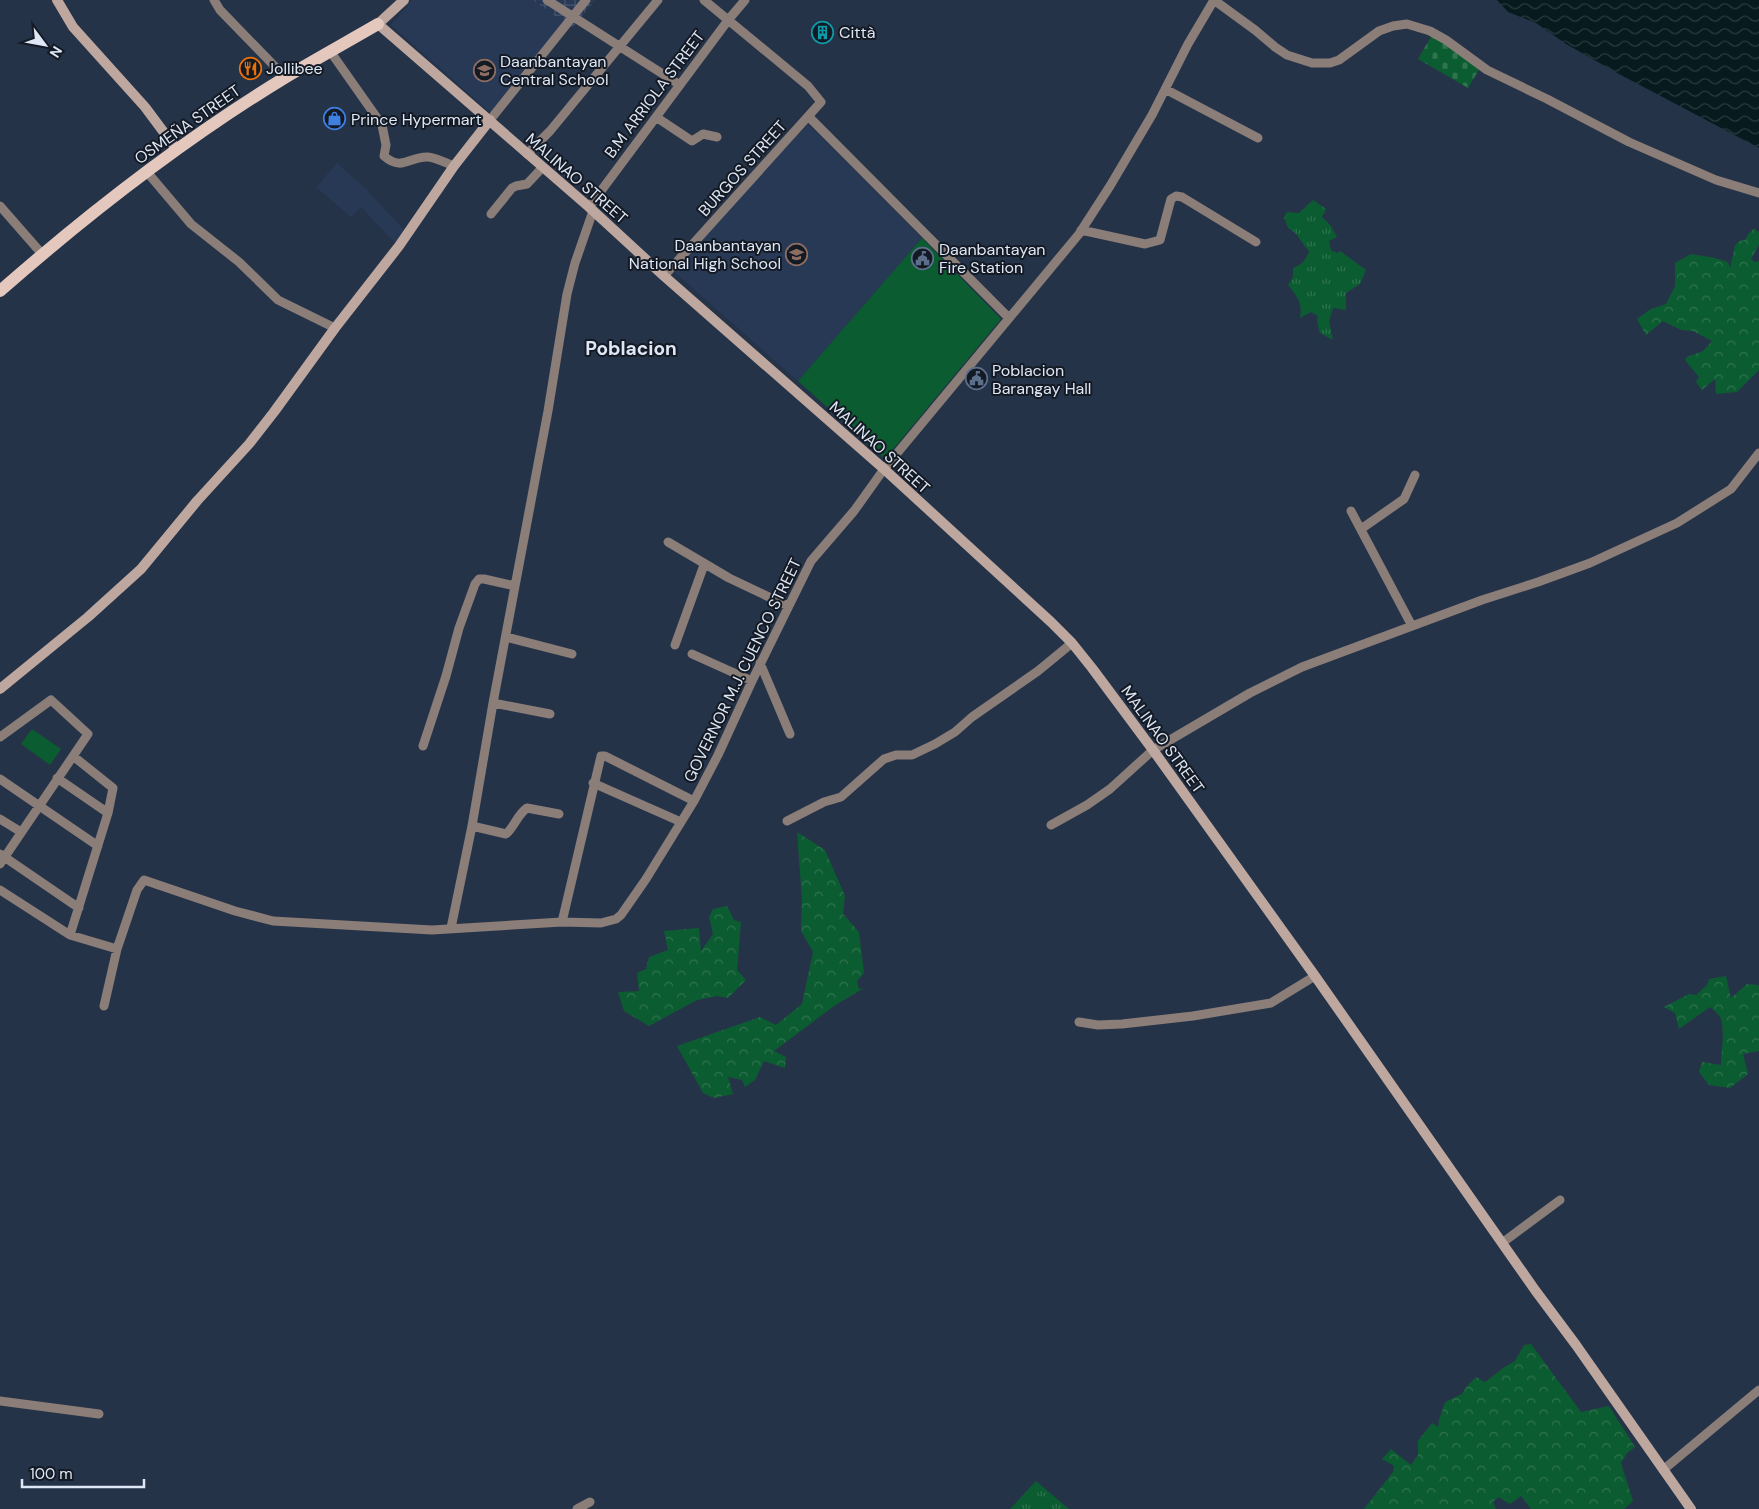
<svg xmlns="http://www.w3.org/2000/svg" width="1759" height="1509" font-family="'DM Sans',sans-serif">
<defs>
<pattern id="industrial-grid" width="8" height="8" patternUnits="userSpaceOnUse" patternTransform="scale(1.25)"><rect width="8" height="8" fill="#283955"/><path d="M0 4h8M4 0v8" fill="none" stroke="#47566e"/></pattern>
<pattern id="grass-tufts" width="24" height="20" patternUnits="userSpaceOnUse" patternTransform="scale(1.25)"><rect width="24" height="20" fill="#0c5c31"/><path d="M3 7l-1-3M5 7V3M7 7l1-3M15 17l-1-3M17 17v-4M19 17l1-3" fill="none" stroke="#2f734f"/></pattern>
<pattern id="forest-crowns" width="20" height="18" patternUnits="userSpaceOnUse" patternTransform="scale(1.25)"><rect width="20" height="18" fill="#0c5c31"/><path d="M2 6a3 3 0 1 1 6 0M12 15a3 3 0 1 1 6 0" fill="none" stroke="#2f734f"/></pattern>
<pattern id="cemetery-stones" width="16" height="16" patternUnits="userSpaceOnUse" patternTransform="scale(1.25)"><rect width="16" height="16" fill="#0c5c31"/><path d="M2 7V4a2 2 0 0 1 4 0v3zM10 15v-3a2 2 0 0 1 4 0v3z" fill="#2f734f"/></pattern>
<pattern id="water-waves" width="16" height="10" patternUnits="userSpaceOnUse" patternTransform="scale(1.25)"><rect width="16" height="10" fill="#071a1e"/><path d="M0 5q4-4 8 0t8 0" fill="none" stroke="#2b3b3f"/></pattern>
</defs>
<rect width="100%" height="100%" fill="#253348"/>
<!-- built -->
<path fill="#283955" d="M412,0H539L566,18L492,114L391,25Z
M808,124L922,238L798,381L671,269Z
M337,163L367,190L405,231L395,243L361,207L351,217L316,187Z"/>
<!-- industrial -->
<path fill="url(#industrial-grid)" d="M533,0H595L572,28Z"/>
<!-- grass -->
<path fill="url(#grass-tufts)" d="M1313,200L1326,209L1322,217L1331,226L1337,237L1329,241L1331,250L1337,253L1340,251L1366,270L1360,284L1346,293V310L1333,308L1329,321L1333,340L1320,333L1317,322L1318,316L1311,312L1300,318C1303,303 1297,296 1288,285L1293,277V268C1303,264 1306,260 1309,251C1301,243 1298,233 1288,228L1284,217L1287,212L1299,213Z
M1036,1481L1069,1509H1010Z"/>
<!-- forest -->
<path fill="url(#forest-crowns)" d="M1754,229L1759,232V245L1751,259L1755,262L1759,261V370L1737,392L1716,394L1715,379L1702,390L1696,382L1699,377L1685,360L1687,357L1703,351L1712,341L1693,331L1681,330L1663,321L1646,335L1637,319L1651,309L1666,304L1675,286V263L1691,254L1715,258L1728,262L1730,268L1735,246L1739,241L1745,240L1749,233Z
M797,832L825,850L845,896L843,914L859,932L864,973L857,981L859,989L864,988L834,1006L774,1051L786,1057L785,1068L764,1061L755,1080L745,1087L742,1080L728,1077L733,1094L714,1098L703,1093L677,1046L760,1017L776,1025L802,1004L813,952L801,931L802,899Z
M727,906L734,920L741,922L737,970L746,980L728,998L717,996L697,1000L649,1026L624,1011L618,992L639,991L637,973L646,969L649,957L668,950L664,931L699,928L701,951L713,934L709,917L713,909Z
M1726,976L1731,998L1747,984L1759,985V980V1051L1743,1054L1748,1074L1730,1088L1709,1085L1699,1072L1702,1062L1721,1065C1721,1052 1725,1031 1721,1019C1719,1015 1714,1010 1710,1007L1679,1029L1675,1013L1664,1007L1689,994L1696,995L1707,985L1709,979Z
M1531,1344L1581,1412L1609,1406L1635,1447L1627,1453L1621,1463L1633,1501L1624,1509H1531L1521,1496L1510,1504L1498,1497L1493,1502L1496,1509H1364L1393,1472L1394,1466L1382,1459L1391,1449L1411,1465L1418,1455V1441L1432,1423L1438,1427L1439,1420L1445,1402L1462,1394L1467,1386L1476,1377L1485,1382L1503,1368L1515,1361L1524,1345Z"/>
<!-- cemetery -->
<path fill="url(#cemetery-stones)" d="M1432,35L1480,68L1468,88L1418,59Z"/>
<!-- garden -->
<path fill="#0c5c31" d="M922,238L1001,319L885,459L798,381Z
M32,729L61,749L50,765L21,744Z"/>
<!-- water -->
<path fill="url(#water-waves)" d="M1497,0H1759V148L1619,74L1566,44L1536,23L1508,12Z"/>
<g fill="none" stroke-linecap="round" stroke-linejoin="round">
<!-- street -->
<path stroke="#8b7d78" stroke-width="9" d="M214,0L220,10L285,77
M547,0L680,85
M1214,0L1255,30L1275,47L1287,55L1312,63H1330L1339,60L1379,31L1393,26L1407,24L1430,31L1446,40L1487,70L1547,99L1629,142L1716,180L1759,193
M330,51L382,125L386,145L384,156C402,172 410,156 428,157C437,158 446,163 454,166
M1165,89L1258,138
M656,117L692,141L703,134L717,137
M809,117L1009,318
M490,120L586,0
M527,154L550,131L658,0
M147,172L191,224L239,262L278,300L335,328
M0,206L42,254
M589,207L729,19L745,0
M491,214L512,188L516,186L527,184L542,168
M1081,230L1145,244L1160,240L1171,199L1176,196L1182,197L1256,242
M664,276L821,102L808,86L704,0
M1351,511L1412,626
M1361,529L1404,499L1415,475
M668,542L729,578L788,606
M506,637L572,654
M675,645L704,565
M692,654L752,681
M760,663L790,734
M493,703L550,714
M0,737L51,700L88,734L0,864
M423,746L446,676L459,628L475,584L479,579H484L515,586
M57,778L108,813
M0,779L98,846
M593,783L681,822
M0,819L21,832
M787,821L824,802L841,797L884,759L896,755H912L935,744L955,732L972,717L1038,671L1072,643
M1051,825L1087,805L1110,789L1153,750L1250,693L1302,667L1482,600L1538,582L1590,563L1677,523L1731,489L1759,453
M472,826L506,834C515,826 517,815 527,808L559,814
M0,854L79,908
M0,890L70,935L117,949
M562,922L601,756H605L694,801
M451,928L472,826L493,703L548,411L567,294L575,263L593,211
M70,935L108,813L113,788L73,756
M104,1006L117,949L137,890L144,880L235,911L273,921L432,930L562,922L601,923L616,919L621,915L646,879L694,801L718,755L752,681L811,561L854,511L884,469L1079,234L1110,186L1152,115L1188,44L1214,0
M1079,1022L1098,1025L1122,1024L1193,1016L1271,1003L1315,976
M1502,1243L1560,1200
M0,1401L99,1414
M1663,1470L1759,1390
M577,1509L590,1502"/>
<!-- secondary -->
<path stroke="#bea79f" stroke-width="10" d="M57,0L73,27L145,107L177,150
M404,0L378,24L589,207L664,276L884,469L1051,622L1072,643L1092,668L1153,750L1315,976L1535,1290L1576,1345L1691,1509
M0,689L88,617L141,569L197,501L249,444L274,412L335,328L399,246L454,166L490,120"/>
<!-- primary -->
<path stroke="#e5c8bd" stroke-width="12" d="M0,291C89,213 184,139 286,77C316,59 347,42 378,24"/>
</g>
<!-- icons -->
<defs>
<symbol id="building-ring" viewBox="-11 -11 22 22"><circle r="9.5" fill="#141a24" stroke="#0f9aa8" stroke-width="1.5"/><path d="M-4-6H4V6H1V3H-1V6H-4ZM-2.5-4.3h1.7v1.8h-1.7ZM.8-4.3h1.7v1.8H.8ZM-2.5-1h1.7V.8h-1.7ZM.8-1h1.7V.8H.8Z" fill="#0f9aa8"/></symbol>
<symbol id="restaurant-ring" viewBox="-11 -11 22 22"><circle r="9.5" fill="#141a24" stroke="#e8710a" stroke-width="1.5"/><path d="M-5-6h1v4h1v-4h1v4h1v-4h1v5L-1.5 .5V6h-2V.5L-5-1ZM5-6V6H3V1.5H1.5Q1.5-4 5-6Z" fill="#e8710a"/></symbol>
<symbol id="school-ring" viewBox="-11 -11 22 22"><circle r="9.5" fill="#141a24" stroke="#8d6e63" stroke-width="1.5"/><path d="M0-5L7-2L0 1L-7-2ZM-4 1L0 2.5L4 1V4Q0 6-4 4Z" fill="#8d6e63"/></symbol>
<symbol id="shop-ring" viewBox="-11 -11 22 22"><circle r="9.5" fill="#141a24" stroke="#3f7fe0" stroke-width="1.5"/><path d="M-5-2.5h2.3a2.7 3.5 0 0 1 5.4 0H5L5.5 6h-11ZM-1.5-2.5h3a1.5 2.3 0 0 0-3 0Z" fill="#3f7fe0"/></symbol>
<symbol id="civic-ring" viewBox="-11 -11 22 22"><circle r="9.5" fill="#141a24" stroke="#5c6f8a" stroke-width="1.5"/><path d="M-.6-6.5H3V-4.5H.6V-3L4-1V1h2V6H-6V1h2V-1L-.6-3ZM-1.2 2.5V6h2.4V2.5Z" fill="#5c6f8a"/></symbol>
</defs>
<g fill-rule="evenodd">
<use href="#building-ring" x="810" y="20" width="25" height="25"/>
<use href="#restaurant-ring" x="238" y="56" width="25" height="25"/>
<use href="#school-ring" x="472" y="58" width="25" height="25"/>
<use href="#shop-ring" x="322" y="106" width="25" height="25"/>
<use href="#school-ring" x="784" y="242" width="25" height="25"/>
<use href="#civic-ring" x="910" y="246" width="25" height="25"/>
<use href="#civic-ring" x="964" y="366" width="25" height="25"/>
</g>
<g text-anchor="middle" stroke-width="4" stroke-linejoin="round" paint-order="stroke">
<!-- poi labels -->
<g font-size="16" fill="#dee7f5" stroke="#141a24" text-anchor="start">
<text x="839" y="38">Città</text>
<text x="500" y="67">Daanbantayan<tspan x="500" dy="18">Central School</tspan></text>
<text x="266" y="74">Jollibee</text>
<text x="351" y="125">Prince Hypermart</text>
<text x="781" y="251" text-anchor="end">Daanbantayan<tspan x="781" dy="18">National High School</tspan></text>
<text x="939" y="255">Daanbantayan<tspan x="939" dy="18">Fire Station</tspan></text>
<text x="992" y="376">Poblacion<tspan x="992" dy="18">Barangay Hall</tspan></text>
</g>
<!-- street labels -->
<g font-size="16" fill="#dee7f5" stroke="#141a24">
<text transform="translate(654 94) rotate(-53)" y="6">B.M ARRIOLA STREET</text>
<text transform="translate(187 124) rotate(-35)" y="6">OSMEÑA STREET</text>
<text transform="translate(742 168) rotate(-48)" y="6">BURGOS STREET</text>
<text transform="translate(577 178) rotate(41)" y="6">MALINAO STREET</text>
<text transform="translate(880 447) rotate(42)" y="6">MALINAO STREET</text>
<text transform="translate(742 670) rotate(-64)" y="6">GOVERNOR M.J. CUENCO STREET</text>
<text transform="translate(1163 739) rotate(54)" y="6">MALINAO STREET</text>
</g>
<!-- quarter labels -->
<g font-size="19" font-weight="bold" fill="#dee7f5" stroke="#141a24">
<text x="631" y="355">Poblacion</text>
</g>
</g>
<!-- north arrow -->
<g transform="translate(45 45) rotate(122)" stroke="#141a24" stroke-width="4" paint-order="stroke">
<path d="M0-4L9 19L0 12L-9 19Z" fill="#dee7f5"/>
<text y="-8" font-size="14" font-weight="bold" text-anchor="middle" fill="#dee7f5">N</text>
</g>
<!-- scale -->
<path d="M22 1479v8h122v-8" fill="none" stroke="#dee7f5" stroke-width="2.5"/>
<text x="30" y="1479" font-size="15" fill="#dee7f5" stroke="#141a24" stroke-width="4" paint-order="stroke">100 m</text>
</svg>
